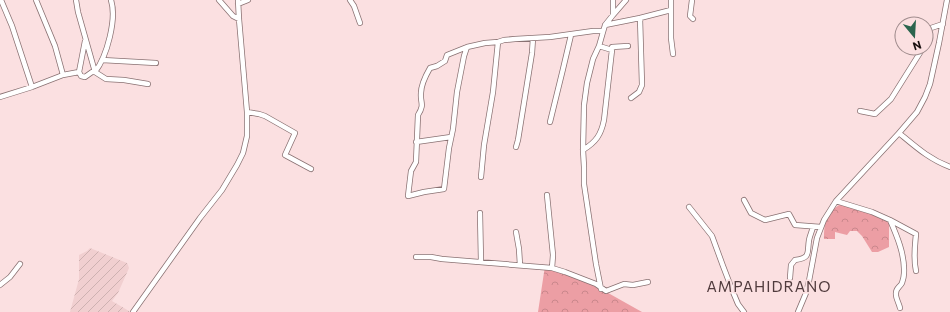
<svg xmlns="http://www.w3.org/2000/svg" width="950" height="312" font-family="Commissioner,sans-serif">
<defs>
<pattern id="industrial-furrows" width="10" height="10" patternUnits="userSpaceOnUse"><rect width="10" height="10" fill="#f1cfd0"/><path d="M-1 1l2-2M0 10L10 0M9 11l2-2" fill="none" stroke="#ceb1b1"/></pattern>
<pattern id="forest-crowns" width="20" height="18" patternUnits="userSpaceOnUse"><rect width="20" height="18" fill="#ec9ea4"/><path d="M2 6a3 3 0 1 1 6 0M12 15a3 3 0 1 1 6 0" fill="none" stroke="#ca878c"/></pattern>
</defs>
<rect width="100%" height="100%" fill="#fbe0e1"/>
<!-- industrial -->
<path fill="url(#industrial-furrows)" d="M90,248L127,263L128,265L129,268L118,293L112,301L129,311V312H70L79,279V255L87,251Z"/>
<!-- forest -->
<path fill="url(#forest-crowns)" d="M841,204L873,214L889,222V247L878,252H872L862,236L857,231H850L847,235L835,232V239H824C824,223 826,212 841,204Z
M545,266L596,284L601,289L642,312H538Z"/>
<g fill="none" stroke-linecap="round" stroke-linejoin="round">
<defs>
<path id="minor" d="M1,0L12,26L32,87
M36,0L55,46L63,75
M76,0L78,12L95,72L106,79L124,80L148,84
M219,0L233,16L239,19
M350,0L354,6L360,23
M671,0V38L673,54
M692,0L690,16L693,19
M238,4L248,0
M613,15L626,0
M605,25L640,18L671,10
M926,41L931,28L943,24
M599,46L612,50V47L628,46
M467,47L464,56L457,92L453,129L449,148L444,189L424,192L408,196L411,171L416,162L418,115C425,104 420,103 421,93C421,85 426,75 430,68L437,66L445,61L447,55L467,47L485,43L498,42L504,40L515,39L550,37L593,31H603
M102,60L156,63
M79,72L81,76L85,77L92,72H95C107,56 117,19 111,0
M79,72L85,41
M0,97L32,87L63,75L79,72
M631,98L639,92L642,85L640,18
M860,111L875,114L891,99L923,48
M247,112L259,114L265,116L295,133L285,155L311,169
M550,122L563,69L571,35
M899,133C916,147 929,159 950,167
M416,142L451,137
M516,147L518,140L532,53L533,38
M583,150C596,142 601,135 604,120L612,50
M481,177L484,145L493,92L498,42
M547,195L553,255L552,268
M744,200L751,213L765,220L789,214L795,225L821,227
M836,201L872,212L890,220L916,234C915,246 913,258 916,271
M689,207L712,236L723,266L733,292L738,304L744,312
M480,213L481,262
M890,220C897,236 905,255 904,273C904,276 903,280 902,283C900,287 896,288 896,293C895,297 899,303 900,308
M516,232L519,249L520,265
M416,257H431L442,259L552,268L565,272L596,284L606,291L624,284L633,285L648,282
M790,278L791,265L795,260C811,258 807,253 809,240C810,235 812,231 813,227
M0,285L10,277L20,264
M601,289L596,264L584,184V167L583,150L584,105L587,83L593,59L599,46L605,25L613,15V0
M133,312L200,218L222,190L237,165L243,153L247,136V112L239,19L238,0
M798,312L806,293L809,281L817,238L824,220L836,201L899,133L917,112L925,97L930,84L939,43L947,0"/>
</defs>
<!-- minor casing -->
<use href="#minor" stroke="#897172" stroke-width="6"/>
<!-- minor -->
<use href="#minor" stroke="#fff" stroke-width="4.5"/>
</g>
<g text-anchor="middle" stroke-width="3.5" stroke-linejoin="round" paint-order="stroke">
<!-- neighbourhood labels -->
<g font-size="15" letter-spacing="1" fill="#503b3d" stroke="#fbe0e1">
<text x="769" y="292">AMPAHIDRANO</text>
</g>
</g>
<!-- north arrow -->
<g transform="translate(914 36) rotate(162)"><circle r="19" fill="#fbe0e1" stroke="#a08c8d"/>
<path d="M0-3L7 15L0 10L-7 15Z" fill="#2b654e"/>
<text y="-6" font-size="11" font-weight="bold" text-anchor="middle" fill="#170f0f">N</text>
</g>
</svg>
